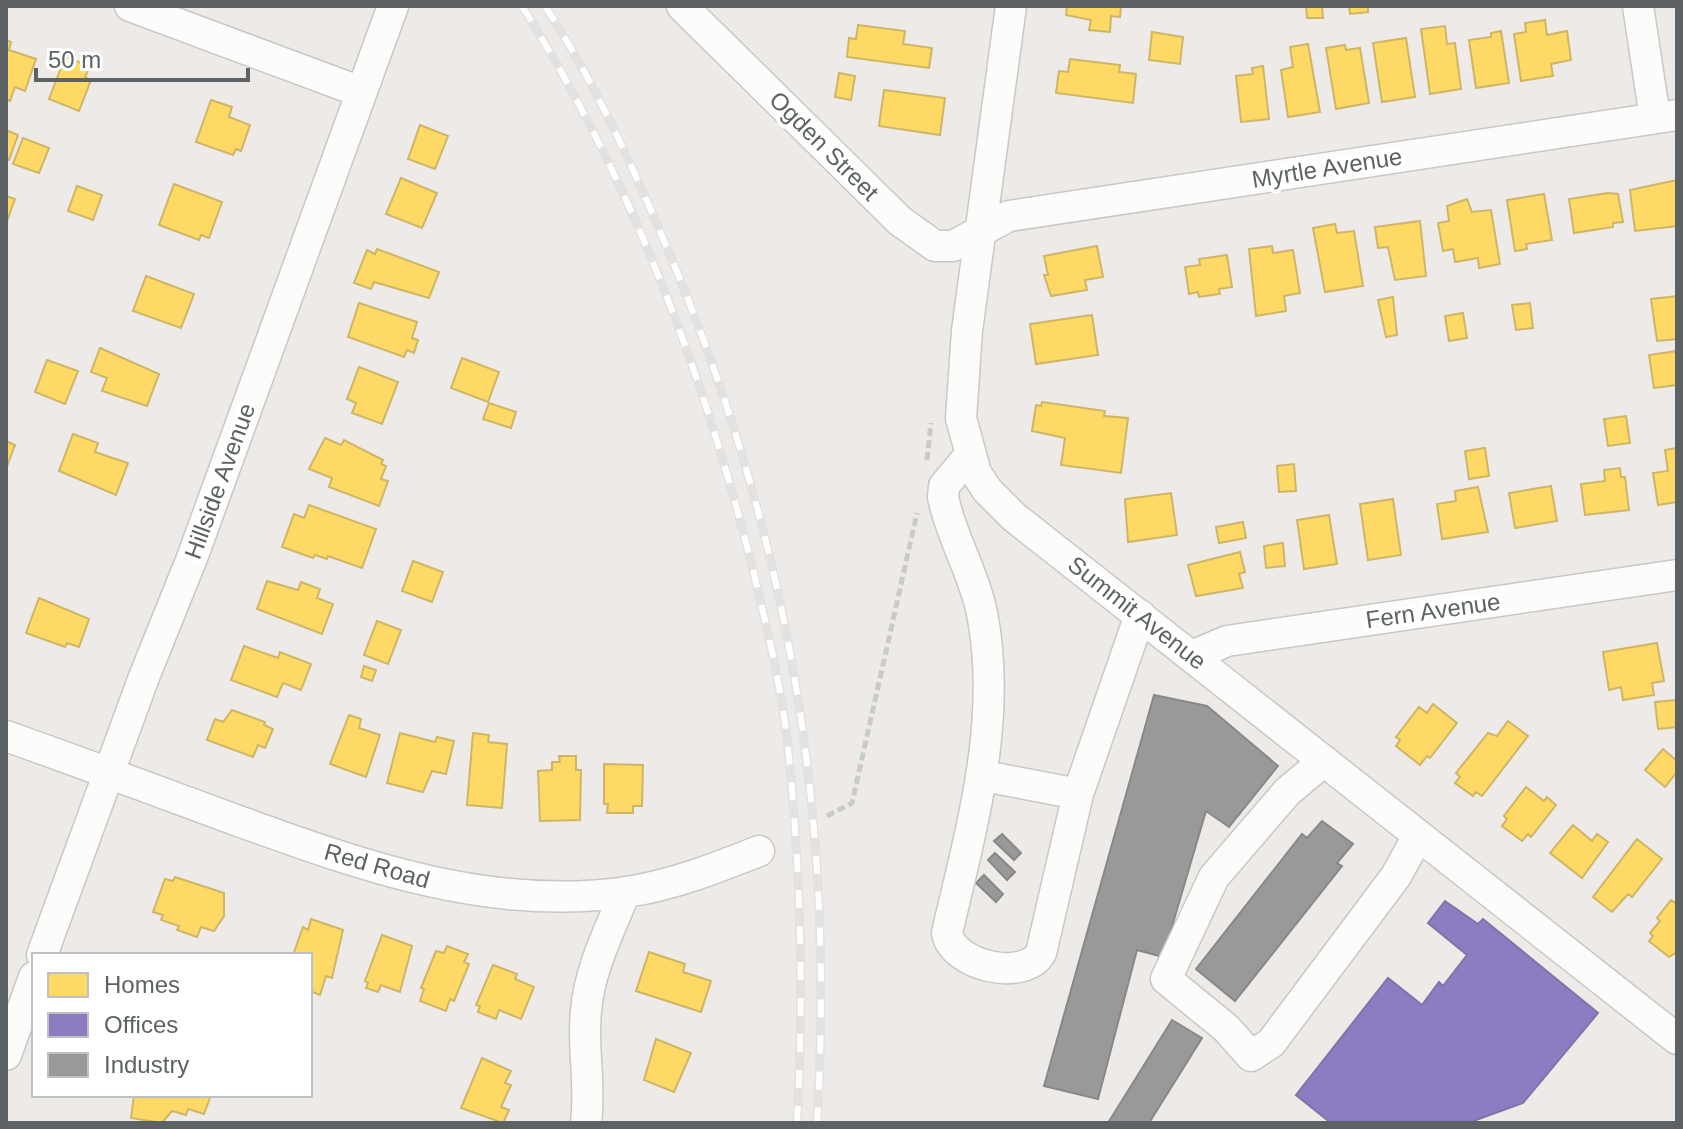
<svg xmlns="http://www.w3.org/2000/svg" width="1683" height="1129" font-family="Arial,sans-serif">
<rect width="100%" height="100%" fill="#edeae7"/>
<!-- homes -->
<path fill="#ffd966" stroke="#ceb666" stroke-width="2" d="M1067,6H1121L1120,17L1111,16L1110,32L1089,30L1091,20L1066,15Z
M1306,6H1322L1323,18H1307Z
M1349,6H1368V12L1350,14Z
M1545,20L1547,35L1567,31L1571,60L1551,64L1553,76L1521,81L1514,34L1526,32L1525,23Z
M858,25L905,31L903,44L932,48L929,68L847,57L849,38L856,39Z
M1445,26L1447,44L1455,43L1461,89L1430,94L1421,29Z
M1501,31L1509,83L1476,88L1469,40L1491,37V33Z
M1152,32L1183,37L1180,64L1149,60Z
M1406,38L1415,97L1382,102L1373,43Z
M6,40L11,42L9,50L36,59L25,91L15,87L10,101L6,99Z
M1308,44L1320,112L1288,117L1281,70L1293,67L1290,47Z
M1345,45L1346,50L1360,48L1369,103L1336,109L1326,48Z
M65,57L90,66L85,77L91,80L79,111L49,99Z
M1070,59L1120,65L1119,72L1136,74L1133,103L1056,93L1059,71L1068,72Z
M1263,66L1269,119L1241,122L1236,76L1253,74L1252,68Z
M839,73L855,76L851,100L835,97Z
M884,90L945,98L940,135L879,126Z
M211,100L232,107L229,117L250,125L241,151L236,149L233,155L196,142Z
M420,125L448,136L435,169L408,159Z
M6,130L18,135L9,160L6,159Z
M23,138L49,148L39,173L13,164Z
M401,178L437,193L422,228L386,214Z
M1677,180V226L1635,231L1630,190Z
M174,184L222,202L209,238L201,235L199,240L159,225Z
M77,186L102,195L93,220L68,211Z
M1608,193L1618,194L1623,222L1613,223V227L1574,233L1569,199Z
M1544,194L1552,240L1526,244L1527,249L1515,251L1507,200Z
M6,196L15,199L6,224Z
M1467,199L1472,212L1491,210L1500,264L1479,268L1478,258L1455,262L1453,249L1443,251L1438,223L1449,221L1447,206Z
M1420,221L1426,276L1395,280L1388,247L1378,248L1375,227Z
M1335,224L1337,233L1354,231L1363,286L1325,292L1313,228Z
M1097,246L1103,277L1085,280L1087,290L1051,296L1044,275H1048L1044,256Z
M1272,246L1273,253L1293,250L1300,293L1284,296L1286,311L1256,316L1249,249Z
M377,249L439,272L429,298L374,282L371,289L354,283L367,250L375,254Z
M1227,255L1232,287L1219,289L1220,294L1199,297L1198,292L1189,294L1185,267L1200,265L1199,259Z
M146,276L194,294L181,328L133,311Z
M1677,296V339L1657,341L1651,299Z
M1393,297L1397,335L1386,337L1378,300Z
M359,303L417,322L412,338L418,340L414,353L407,350L404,357L348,337Z
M1530,303L1533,328L1516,330L1512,305Z
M1463,313L1467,338L1449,341L1445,316Z
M1092,315L1098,355L1036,364L1030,324Z
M100,348L159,374L147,406L102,391L107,378L91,372Z
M1677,351V385L1654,388L1649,355Z
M462,358L499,372L488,402L451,388Z
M47,360L78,371L65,404L35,392Z
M359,367L398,382L382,424L352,413L356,403L347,399Z
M1042,402L1105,411L1104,416L1128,418L1121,473L1061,465L1065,438L1032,431L1036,405L1041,406Z
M489,403L516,412L511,428L483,419Z
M1626,416L1630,443L1608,446L1604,419Z
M73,434L98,443L95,452L128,463L116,495L59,471Z
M325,438L341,445L344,440L383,460L381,464L386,466L381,479L388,481L379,506L329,487L332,478L309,469Z
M6,441L15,445L6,469Z
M1485,448L1489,476L1469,479L1465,451Z
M1677,448V502L1658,505L1653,473L1668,471L1665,450Z
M1294,464L1296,491L1279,492L1277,466Z
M1620,468L1621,477H1625L1629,510L1585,515L1581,484L1605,481L1604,470Z
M1551,486L1557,521L1515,528L1509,493Z
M1478,487L1488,532L1442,539L1437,504L1456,501L1455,491Z
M1171,493L1177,535L1128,542L1125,499Z
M1393,499L1401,555L1368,560L1360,504Z
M309,505L376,529L362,568L328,556L327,559L315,555L313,558L282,547L294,514L304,518Z
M1329,515L1337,564L1304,569L1297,520Z
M1243,522L1246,538L1219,543L1216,527Z
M1283,543L1285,566L1266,568L1264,546Z
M1240,552L1245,572L1239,574L1243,588L1196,596L1188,565Z
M413,561L443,572L432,602L402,591Z
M267,581L298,590L301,582L320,589L317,598L333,604L322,634L257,609Z
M39,598L89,619L79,647L67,643L65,647L26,633Z
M377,621L401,630L388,664L364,655Z
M1657,643L1664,681L1652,683L1654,695L1623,700L1621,687L1609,690L1603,652Z
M244,646L278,658L280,652L311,664L301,690L283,683L277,697L231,680Z
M364,666L376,670L372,681L361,677Z
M1676,700L1677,727L1658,729L1655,702Z
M1433,704L1457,723L1430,758L1427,756L1420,765L1396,746L1400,740L1396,737L1419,707L1427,713Z
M232,710L265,722L264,725L273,729L265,748L258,745L253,757L207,740L215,719L223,722Z
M349,715L361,719L359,728L380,735L366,777L330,764Z
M1508,721L1528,736L1482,796L1476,792L1473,796L1455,783L1460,777L1456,773L1488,733L1497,736Z
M400,733L435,742L437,737L454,741L446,774L432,771L423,792L387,783Z
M473,733L489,735L488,742L507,744L502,808L467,805Z
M1663,749L1677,761V772L1665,787L1645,770Z
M559,756H576V770H581L580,820L540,821L538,771L552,770V762H560Z
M604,764L643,765L642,806H633V813H607L608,804H604Z
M1526,787L1544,801L1547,797L1556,805L1531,837L1528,834L1522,841L1502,826L1507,819L1504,816Z
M1573,825L1592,841L1597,834L1608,842L1582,878L1550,853Z
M1637,839L1662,859L1632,897L1628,894L1612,912L1593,897Z
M175,877L224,893V916L214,931L201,927L197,937L177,930L179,926L161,920L163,915L153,912L165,879L173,881Z
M1671,900L1677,904V952L1669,957L1649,941L1653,936L1650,933L1660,921L1657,918Z
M311,919L343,930L332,978L326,976L320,995L310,991V955H293L303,927L308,930Z
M382,935L412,946L400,992L381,985L378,992L366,988L368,983L365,981Z
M447,946L468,954L464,962L469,964L454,1001L450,999L446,1011L420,1001L424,989L421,988L436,951L444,953Z
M649,952L685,964L683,972L711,981L701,1012L636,991Z
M493,965L517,974L515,979L534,987L521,1019L499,1010L496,1019L478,1012L480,1006L476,1005Z
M656,1039L691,1053L674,1092L644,1080Z
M482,1058L511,1071L505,1083L511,1085L501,1107L509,1110L503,1123L461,1108Z
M134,1095H211L204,1114L188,1109L186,1115L172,1111L162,1123L131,1118Z"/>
<!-- offices -->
<path fill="#8e7cc3" stroke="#7f74a7" stroke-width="2" d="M1445,901L1478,924L1483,919L1598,1013L1523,1103L1468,1123H1331L1296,1095L1388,978L1422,1005L1439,982L1443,986L1467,955L1428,923Z"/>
<!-- industry -->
<path fill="#999" stroke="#878989" stroke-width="2" d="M1154,695L1207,706L1278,766L1229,827L1206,811L1163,957L1137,950L1098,1099L1044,1086Z
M1322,821L1353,844L1337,863L1342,866L1235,1001L1196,969L1302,834L1307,838Z
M1002,834L1021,853L1014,860L994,841Z
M995,853L1015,872L1007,880L988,860Z
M984,875L1003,894L996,902L976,883Z
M1172,1020L1202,1038L1149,1123H1108Z"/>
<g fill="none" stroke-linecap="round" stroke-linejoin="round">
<defs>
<path id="minor" d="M130,6L361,92
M682,6L900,221L935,246H953L1009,216L1677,115
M1011,6L967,331L961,418L976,473L987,490L1014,517L1677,1039
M1638,6L1655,118
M969,456L944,486L943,497C951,537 974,573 982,613C1003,721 971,829 947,933C953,966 1024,982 1041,953L1078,794L1140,615
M1192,656L1227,641L1677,575
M6,736C82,763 157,791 233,819C360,865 489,912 627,892C673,885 716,868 759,851
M1324,761L1287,792L1214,877L1166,979L1226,1028L1251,1056L1271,1043L1396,876L1418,836
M984,776L1078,794
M42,955L144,677L192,558L393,6
M6,1055L34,977
M586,1123C591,1085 582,1048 586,1011C589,970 610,930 625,892"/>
</defs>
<!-- minor casing -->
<use href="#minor" stroke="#c9c8c8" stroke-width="33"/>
<!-- path -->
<path stroke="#c8ccc9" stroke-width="5" stroke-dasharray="8 4" stroke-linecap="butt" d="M927,460L931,423
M827,816L852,803L917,513"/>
<!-- minor -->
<use href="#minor" stroke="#fcfcfb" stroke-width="30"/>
<defs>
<path id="rail" d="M522,6C630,177 704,374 753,570C767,628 782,689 788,748C801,872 804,998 797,1123
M545,6C594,81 630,161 665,243C787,530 836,812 817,1123"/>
</defs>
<!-- rail casing -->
<use href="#rail" stroke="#e2e2e2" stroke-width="9"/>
<!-- rail -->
<use href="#rail" stroke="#fff" stroke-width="6" stroke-dasharray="18" stroke-linecap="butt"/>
</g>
<g text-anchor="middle" stroke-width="8" stroke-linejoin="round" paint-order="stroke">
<!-- street labels -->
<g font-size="24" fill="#5d6365" stroke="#fff">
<text transform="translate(824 146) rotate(45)" y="8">Ogden Street</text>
<text transform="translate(1327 168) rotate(-9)" y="8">Myrtle Avenue</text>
<text transform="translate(220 481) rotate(-70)" y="8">Hillside Avenue</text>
<text transform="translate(1433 611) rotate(-8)" y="8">Fern Avenue</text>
<text transform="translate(1137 613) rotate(38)" y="8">Summit Avenue</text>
<text transform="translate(377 866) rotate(16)" y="8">Red Road</text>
</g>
</g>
<!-- border -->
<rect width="1683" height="1129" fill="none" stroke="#5d6365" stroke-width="16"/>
<!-- legend -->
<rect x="32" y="953" width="280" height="144" fill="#ffffff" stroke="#bec1c1" stroke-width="2"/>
<rect x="48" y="973" width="40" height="24" fill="#ffd966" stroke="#bec1c1" stroke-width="2"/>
<text x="104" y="993" font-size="24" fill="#5d6365">Homes</text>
<rect x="48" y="1013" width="40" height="24" fill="#8e7cc3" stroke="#bec1c1" stroke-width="2"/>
<text x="104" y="1033" font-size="24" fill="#5d6365">Offices</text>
<rect x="48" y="1053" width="40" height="24" fill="#999999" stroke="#bec1c1" stroke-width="2"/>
<text x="104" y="1073" font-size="24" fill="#5d6365">Industry</text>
<!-- scale -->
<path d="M36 68v12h212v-12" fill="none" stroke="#5d6365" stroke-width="4"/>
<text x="48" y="68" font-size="24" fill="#5d6365" stroke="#ffffff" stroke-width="6" paint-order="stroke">50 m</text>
</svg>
